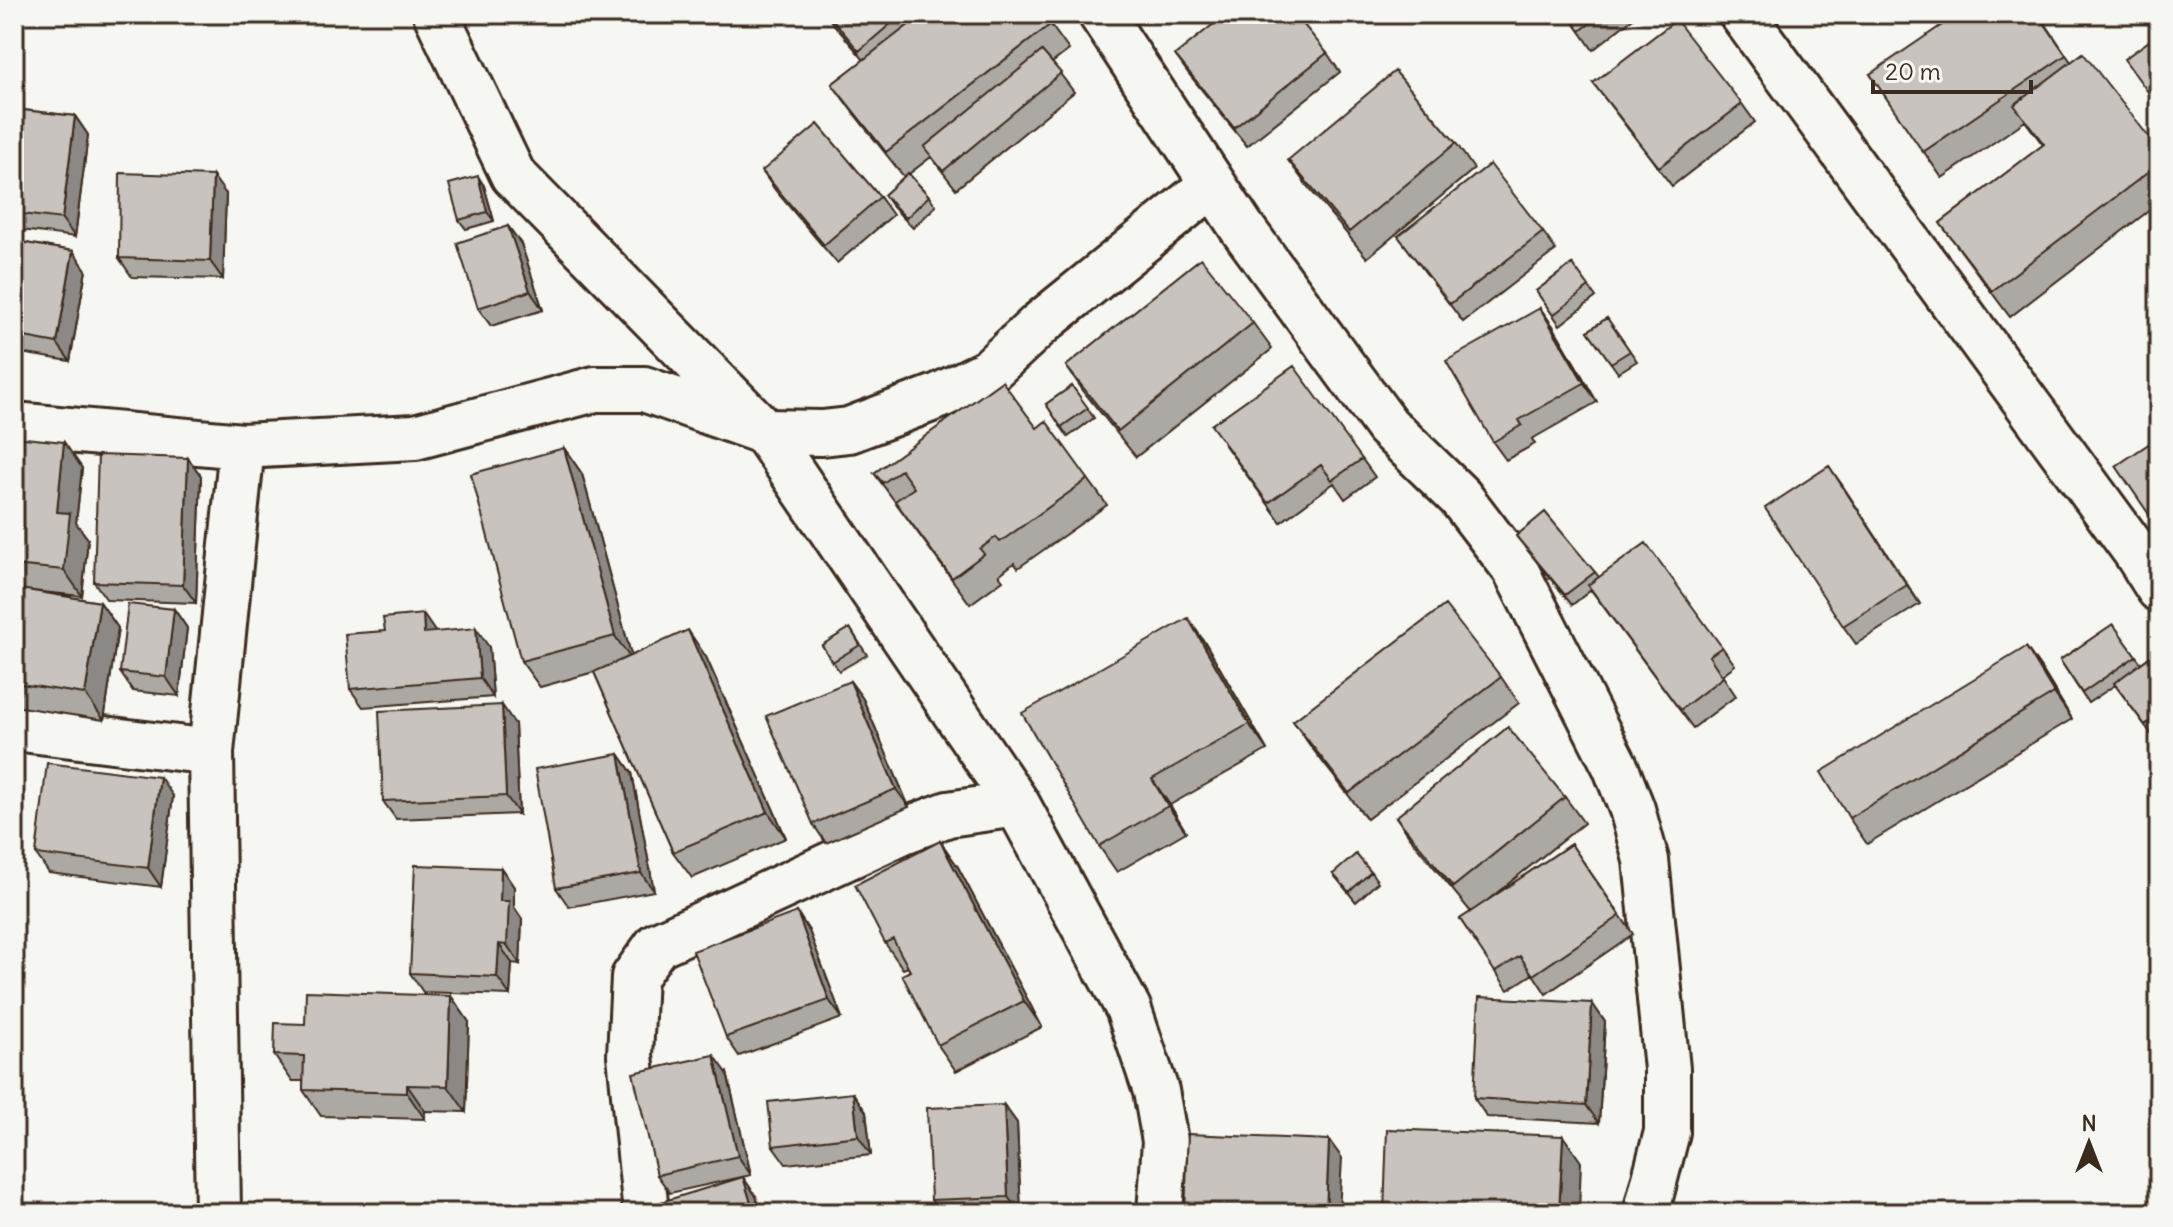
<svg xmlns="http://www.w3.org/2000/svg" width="2173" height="1227" font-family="Delius,sans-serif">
<rect width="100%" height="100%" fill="#f6f6f2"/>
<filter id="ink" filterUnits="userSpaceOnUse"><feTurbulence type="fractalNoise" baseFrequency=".0125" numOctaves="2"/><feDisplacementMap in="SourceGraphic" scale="16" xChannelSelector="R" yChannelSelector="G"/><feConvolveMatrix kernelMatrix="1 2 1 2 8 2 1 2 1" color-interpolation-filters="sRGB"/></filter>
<g filter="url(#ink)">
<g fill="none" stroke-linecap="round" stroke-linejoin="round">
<defs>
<path id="street" d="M436,14L513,175L765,432L1017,804L1128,1008L1156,1091L1165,1141L1160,1213
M1101,14L1242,228L1387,426L1460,497L1515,569L1615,766L1632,809L1646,860L1667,1069V1132L1646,1213
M1742,14L2135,551L2159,589
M14,425L242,446L415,437L595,389H644L765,432L822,433L849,430L939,396L988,372L1041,323L1213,184
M14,728L211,752
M218,1213L211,752L242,446
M646,1213L630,1055L634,977L657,945L901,832L948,814L1017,804"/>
</defs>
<!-- street casing -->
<use href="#street" stroke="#3b2a1e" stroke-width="50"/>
<!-- street -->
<use href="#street" stroke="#f6f6f2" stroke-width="44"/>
</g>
<!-- wall -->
<path fill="#aca8a3" stroke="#3b2a1e" stroke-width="2" d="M825,14H1043L1069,50L1052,63L1074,92L956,189L931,157L909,174L929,196L936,206L913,228L891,205L884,195L904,177L851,110L832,84L864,60Z
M1568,14H1638L1593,50Z
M2039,14L2071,62L2159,150V203L2010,317L1940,223L2043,145L2025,121L1942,178L1870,74Z
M2074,14H2092L2079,21Z
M1327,53L1340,72L1247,146L1188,73L1175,55Z
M1593,83L1742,104L1755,122L1672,186Z
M14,109L75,116L88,135L75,237L14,229Z
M1456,143L1474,169L1367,258L1307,186L1288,160Z
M762,171L880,197L893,215L837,263L775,190Z
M484,186L494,221L466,229L459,220Z
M226,194L223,279L132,277L119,258Z
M508,226L521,244L543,310L491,326L478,308Z
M1543,232L1556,250L1463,322L1398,236Z
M14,241L73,251L86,270L70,361L14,352Z
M1572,264L1596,297L1560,325L1536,291Z
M1540,308L1553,326L1597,402L1532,439L1535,444L1506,460L1493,442Z
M1607,318L1637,361L1618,373L1588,331Z
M1253,323L1272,349L1136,457L1084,392L1066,366Z
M1072,386L1094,418L1068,437L1046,404Z
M1037,428L1088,479L1107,505L1018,568L1014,563L999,575L1003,580L970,604L874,473Z
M14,437L82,468L76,523L88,539L82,596L32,591L100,602L118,628L104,720L14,706Z
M1224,444L1362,459L1375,477L1345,499L1334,483L1281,522Z
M564,448L582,474L631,655L706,657L786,838L692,878L673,852L594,672L540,687L521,661Z
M188,458L201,476L196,603L107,600L94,582Z
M1842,485L1920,604L1856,644L1843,626Z
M1516,536L1595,572L1599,577L1722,647L1735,665L1722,675L1736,696L1693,728L1591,590L1572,605Z
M174,609L187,628L179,696L133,691L120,672Z
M2113,624L2141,663L2159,650V742L2158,743L2115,685L2088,703L2060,660Z
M850,628L867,655L839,671L822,645Z
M435,632L489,647L493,697L363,707L350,689Z
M1206,644L1267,750L1170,805L1186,832L1117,872L1099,846Z
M2026,647L2044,673L2072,719L1867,844L1849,818Z
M1501,677L1519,703L1367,819L1311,747L1293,721Z
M850,681L863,699L909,807L826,843L813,824Z
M515,724L519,814L396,819L383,801Z
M619,754L632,773L654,891L569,907L556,888Z
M173,796L161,887L49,873L36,854Z
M1565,797L1584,823L1488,900L1571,844L1633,934L1546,994L1533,974L1508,990L1460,919L1471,912L1414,843L1396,817Z
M940,841L958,867L1042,1027L956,1071L938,1045L908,967L903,969L885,943Z
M501,868L514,887V907L522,919L520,964L512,963L510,995L423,992L410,973Z
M1371,872L1378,882L1356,902L1333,874Z
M797,912L809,931L842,1018L739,1056L726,1037Z
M451,996L469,1022L466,1112L425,1111V1119L321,1116L303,1090V1081H292L274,1055L305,1024Z
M1592,1003L1605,1022L1599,1123L1487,1117L1474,1098Z
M727,1073L751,1175L670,1193L657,1175Z
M853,1093L866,1112L871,1155L786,1164L773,1146Z
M1004,1105L1017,1123L1021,1213H940L931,1200Z"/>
<!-- shaded-wall -->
<path fill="#8c8885" stroke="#3b2a1e" stroke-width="2" d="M75,116L88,135L75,237L62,219Z
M213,176L226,194L223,279L210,261Z
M478,176L484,186L494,221L487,212Z
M508,226L521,244L543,310L530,291Z
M73,251L86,270L70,361L57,343Z
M1540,308L1553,326L1597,402L1584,383Z
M64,442L82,468L76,523L88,539L82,596L64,570L57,512Z
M564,448L582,474L633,662L615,636Z
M188,458L201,476L196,603L183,585Z
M1829,466L1842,485L1920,604L1907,585Z
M100,602L118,628L104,720L85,694Z
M174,609L187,628L179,696L166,677Z
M423,614L436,633H424Z
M1188,618L1206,644L1267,750L1249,724Z
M476,628L489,647L493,697L480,678Z
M688,630L706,657L786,838L768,812Z
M2026,647L2044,673L2072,719L2054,693Z
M850,681L863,699L909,807L896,789Z
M502,705L515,724L519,814L506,796Z
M619,754L632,773L654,891L641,873Z
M160,777L173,796L161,887L148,868Z
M1152,779L1170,805L1186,832L1168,806Z
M940,841L958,867L1042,1027L1024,1001Z
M501,868L514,887V907L522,919L520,964L507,945L500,901Z
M797,912L809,931L842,1018L829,1000Z
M499,944L512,963L510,995L497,977Z
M451,996L469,1022L466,1112L448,1086Z
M1592,1003L1605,1022L1599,1123L1586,1105Z
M714,1055L727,1073L751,1175L738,1156Z
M407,1085L425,1111V1119L407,1093Z
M853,1093L866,1112L871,1155L858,1136Z
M1004,1105L1017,1123L1021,1213H1020L1008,1197Z
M1563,1136L1581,1162L1579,1213H1559Z
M1329,1140L1342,1158L1339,1213H1326Z
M743,1177L756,1196L761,1213H754Z"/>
<!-- building -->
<path fill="#c8c3be" stroke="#3b2a1e" stroke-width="2" d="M828,14H902L859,51Z
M923,14H1043L1051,24L886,152L832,84Z
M1226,14H1295L1327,53L1234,128L1175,55Z
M1568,14H1602L1580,31Z
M1958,14H2038L2066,55L1923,152L1870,74Z
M1676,20L1742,104L1659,167L1593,83Z
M2159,34V107L2124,59Z
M1042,51L1061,73L943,171L924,147Z
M2083,53L2159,150V164L1992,291L1940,223L2044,144L2014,105Z
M1395,71L1456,143L1349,232L1288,160Z
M14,109L75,116L62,219L14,213Z
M818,124L880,197L824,245L762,171Z
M1490,164L1543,232L1450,304L1398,236Z
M120,173L213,176L210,261L119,258Z
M908,173L929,196L906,218L884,195Z
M478,176L487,212L459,220L449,184Z
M508,226L530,291L478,308L457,243Z
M14,241L73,251L57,343L14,335Z
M1201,258L1253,323L1118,431L1066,366Z
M1572,264L1589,287L1553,315L1536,291Z
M1540,308L1584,383L1519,420L1522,425L1493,442L1446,361Z
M1607,318L1630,351L1611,363L1588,331Z
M1294,366L1362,459L1332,480L1321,465L1268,503L1211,425Z
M1002,381L1037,428L1046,421L1088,479L1000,542L996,537L980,549L984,554L952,578L895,501L914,488L901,470L883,483L874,473Z
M1072,386L1088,408L1061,427L1046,404Z
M14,437L64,442L57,512L70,513L64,570L14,565Z
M2159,437V529L2116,466Z
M564,448L615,636L521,661L471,474Z
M98,455L188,458L183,585L94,582Z
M1829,466L1907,585L1843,626L1765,508Z
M1545,512L1595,572L1565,595L1516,536Z
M1646,543L1722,647L1709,656L1723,677L1680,710L1588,585Z
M14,588L100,602L85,694L14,683Z
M128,604L174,609L166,677L120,672Z
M1445,605L1501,677L1349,793L1293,721Z
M423,614L424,633L476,628L480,678L350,689L345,634L385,631L383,618Z
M1188,618L1249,724L1152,779L1168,806L1099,846L1022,713Z
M2113,624L2136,656L2082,693L2060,660Z
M850,628L860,645L832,662L822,645Z
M688,630L768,812L673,852L594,672Z
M2026,647L2054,693L1849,818L1821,772Z
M2159,650V714L2145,725L2114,683Z
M850,681L896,789L813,824L766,716Z
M502,705L506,796L383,801L379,711Z
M1508,727L1565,797L1453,887L1396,817Z
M619,754L641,873L556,888L535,769Z
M47,763L160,777L148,868L36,854Z
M2159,801V813L2154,804Z
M940,841L1024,1001L938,1045L902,975L910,971L893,939L885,943L855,885Z
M1571,844L1620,916L1533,975L1520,956L1495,972L1460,919Z
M1356,854L1371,872L1349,892L1333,874Z
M415,865L501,868L500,901H509L507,945L499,944L497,977L410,973Z
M797,912L829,1000L726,1037L693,951Z
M306,991L451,996L448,1086L407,1085V1093L303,1090L304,1056L274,1055L275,1023L305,1024Z
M1479,997L1592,1003L1586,1105L1474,1098Z
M714,1055L738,1156L657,1175L633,1073Z
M853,1093L858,1136L773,1146L768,1102Z
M1004,1105L1008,1197L931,1200L927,1108Z
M1387,1129L1563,1136L1559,1213H1384Z
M1188,1134L1329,1140L1326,1213H1185Z
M743,1177L754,1213H662L658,1203Z"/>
</g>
<!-- margin -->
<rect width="2173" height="1227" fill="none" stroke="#f6f6f2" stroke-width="48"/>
<rect x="24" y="24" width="2125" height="1179" fill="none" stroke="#3b2a1e" stroke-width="3" filter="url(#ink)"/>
<!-- north arrow -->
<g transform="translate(2089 1143)" stroke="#f6f6f2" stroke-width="6" paint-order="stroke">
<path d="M0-6L14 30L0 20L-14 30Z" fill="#3b2a1e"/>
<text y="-12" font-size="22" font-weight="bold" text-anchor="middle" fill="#3b2a1e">N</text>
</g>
<!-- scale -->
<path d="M1873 80v12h158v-12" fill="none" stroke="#3b2a1e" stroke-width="4"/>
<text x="1885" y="80" font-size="24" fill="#3b2a1e" stroke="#f6f6f2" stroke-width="6" paint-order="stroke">20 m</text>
</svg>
